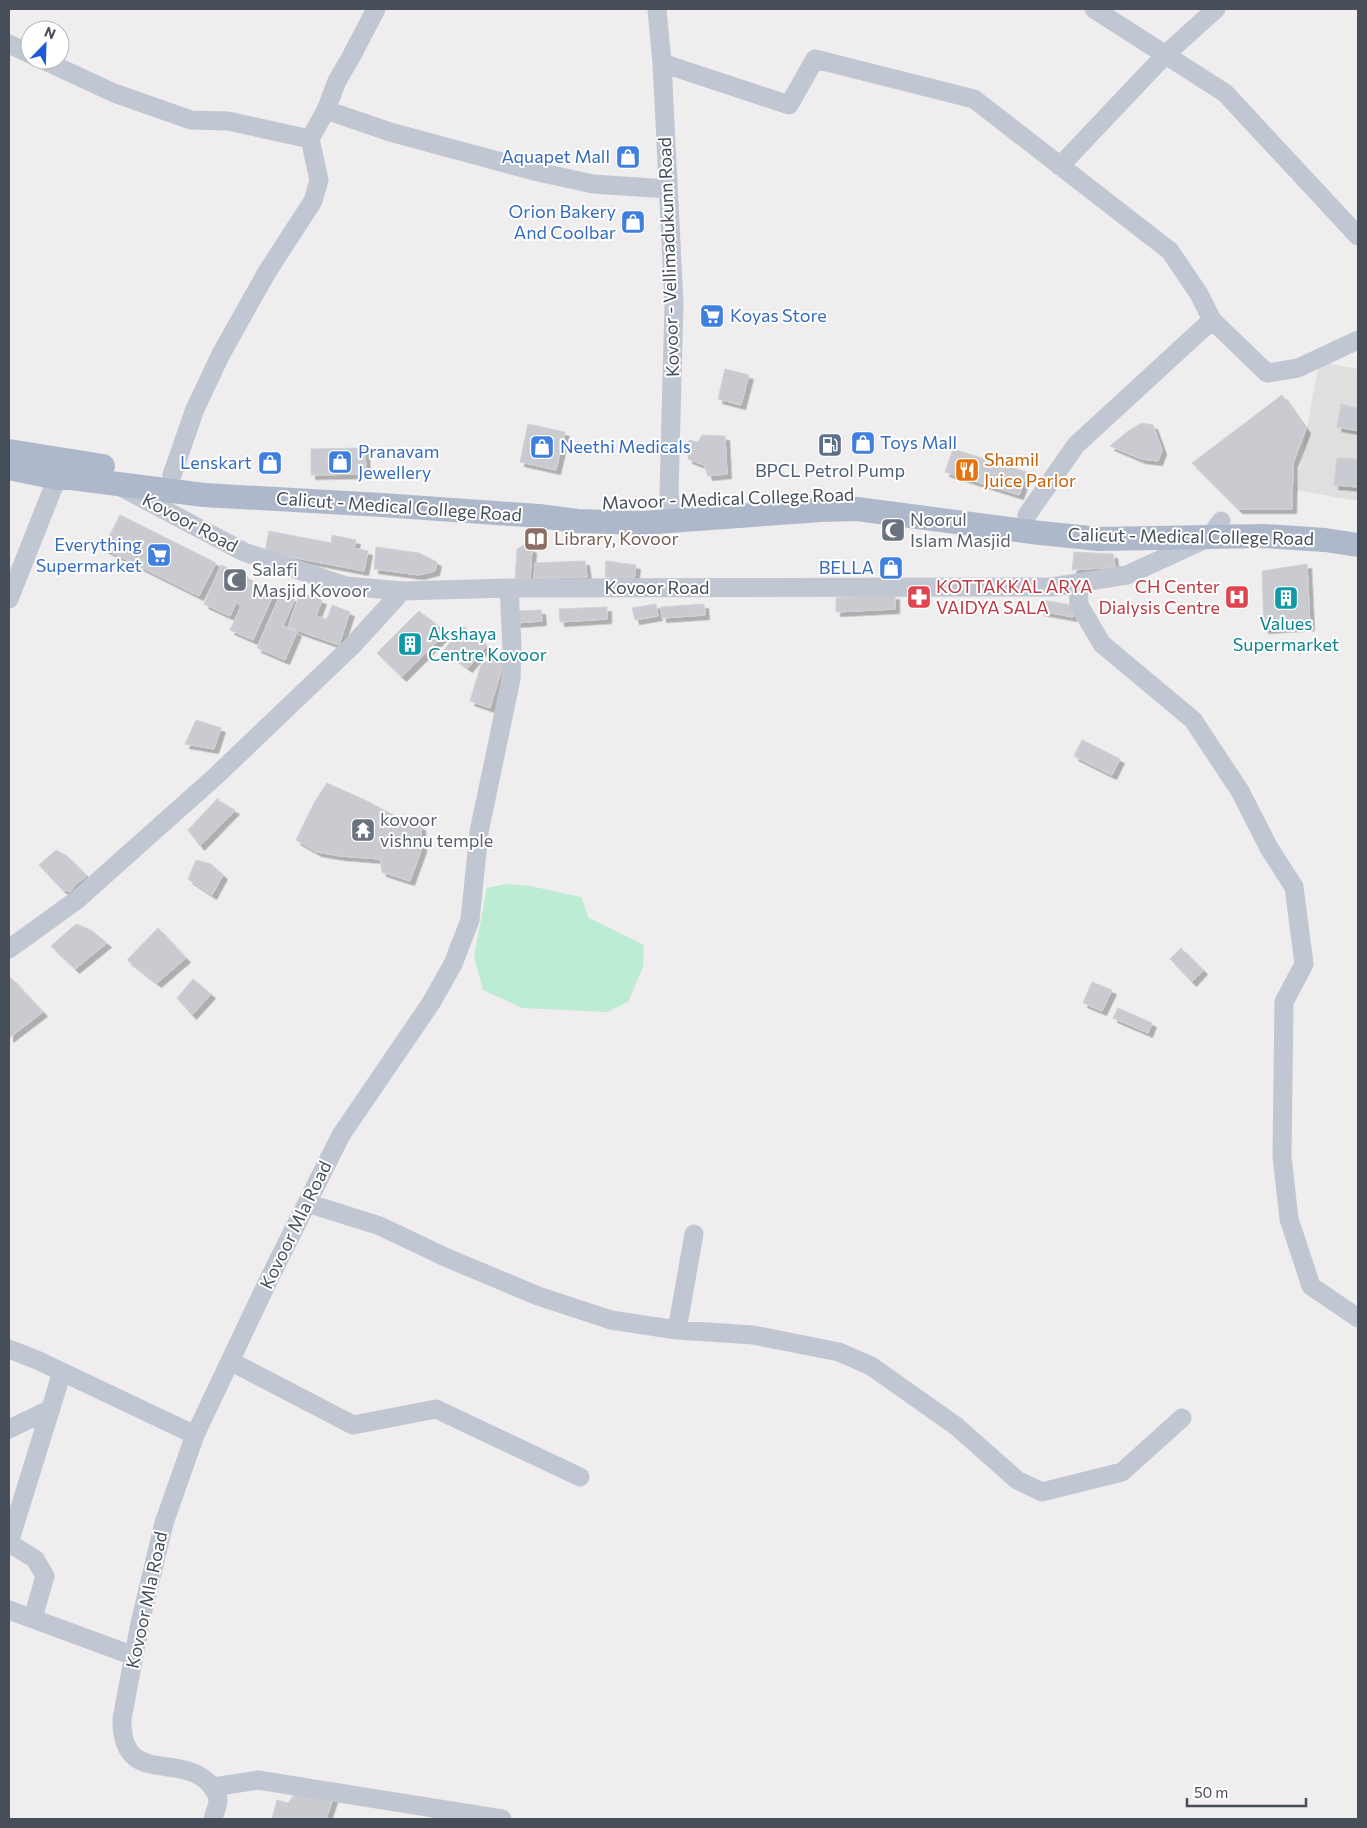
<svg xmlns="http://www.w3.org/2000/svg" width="1367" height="1828" font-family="Commissioner,sans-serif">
<defs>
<filter id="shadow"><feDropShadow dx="4.5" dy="4.5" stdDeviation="0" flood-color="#0004"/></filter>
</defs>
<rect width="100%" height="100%" fill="#efeded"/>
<!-- education -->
<path fill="#e0dede" d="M1319,362L1358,369V501L1296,490Z"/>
<!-- green -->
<path fill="#bcecd4" d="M505,884L530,886L581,897L589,918L644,945L643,967L628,1002L607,1012L522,1008L483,990L474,956L487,888Z"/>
<!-- building -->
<path fill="#cacbd1" stroke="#d1d2d8" filter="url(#shadow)" d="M725,369L749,375L741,405L718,399Z
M1282,395L1306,429L1293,463L1292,509H1238L1192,463Z
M1341,404L1358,408V431L1337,427Z
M1142,423L1153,425L1162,450L1158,461L1141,459L1110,446L1128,431Z
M528,424L565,432L556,470L520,462Z
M702,435L725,436L727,474L708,476L704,465L688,459L689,440L698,442Z
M365,448L366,474L311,475V449Z
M953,449L1027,472L1019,495L945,472Z
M1337,458L1358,459V487L1334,485Z
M120,515L216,563L199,596L103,548Z
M269,531L331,543L332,535L356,540L354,548L368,551L364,571L265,552Z
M524,545L532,549L530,579L515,578L517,549Z
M376,547L419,553L437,562L435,571L419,575L374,569Z
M1074,552L1113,554L1115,567L1072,570Z
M585,561L587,577L534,578L535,563Z
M606,561L636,565L634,580L605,577Z
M1307,564L1310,626L1264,629L1262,571Z
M221,565L248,577L230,616L204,604Z
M248,581L274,593L253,640L230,630L241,606L238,604Z
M281,593L295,599L283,626L297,632L285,660L257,648Z
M300,593L322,600L316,616L327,619L332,605L350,612L339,645L288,627Z
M895,595V609L836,612V598Z
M1042,600L1072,605L1073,617L1040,611Z
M656,604L658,616L635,620L632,608Z
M704,604L705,615L662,618L661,607Z
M607,607V619L560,622L559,609Z
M541,610L542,621L516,623L515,611Z
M419,611L435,623L444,635L402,677L377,653Z
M419,611L444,635L402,677L377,653Z
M463,626L487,645L468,668L444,650Z
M492,658L504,662L490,708L470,701L481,665Z
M196,720L221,728L214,749L185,744Z
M1082,740L1120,759L1112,775L1074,756Z
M327,783L367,801L399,818L421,826L422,848L410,881L382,872L380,859L340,856L317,852L296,840L314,803Z
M218,798L219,801L235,810L200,846L188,830Z
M56,850L67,856L87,876L76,884L70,892L62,889L39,865Z
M196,860L211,864L223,875L212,895L188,879Z
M76,924L91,930L107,943L75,969L51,946Z
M158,928L186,958L157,983L127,960Z
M1181,948L1203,970L1192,982L1170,959Z
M11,978L43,1012L9,1038V979Z
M193,979L211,994L192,1015L177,998Z
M1092,982L1112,990L1102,1011L1083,1003Z
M1118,1008L1152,1023L1148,1033L1113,1018Z
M335,1793L326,1819H272L277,1800L288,1803L295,1794Z"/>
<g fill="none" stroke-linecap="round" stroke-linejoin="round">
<!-- minor -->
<path stroke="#c0c7d2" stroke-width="19" d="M657,9L662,63L674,303L669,492L672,521
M1094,9L1225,93L1358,236
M9,44L30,54
M43,60L114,93L191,120L228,121L310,139
M662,63L789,105L815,59L974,99L1170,251L1199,294L1212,320L1076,445L1027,515
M326,110L390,132L538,172L593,184L668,189
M1060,166L1166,54L1216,9
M1212,320L1267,373L1298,368L1358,340
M172,475L195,409L221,354L267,272L313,201L319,180L310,139L326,110L337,81L351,57L376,9
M123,488L244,552L346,586L402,591L509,588L1052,587L1127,575L1210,537L1221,521
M1078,583L1079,605L1102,644L1193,720L1240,791L1269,848L1294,887L1304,964L1284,1002L1282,1156L1289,1219L1311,1286L1358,1318
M9,599L57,478
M9,949L78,899L217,775L352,646L402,591
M307,1203L380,1226L445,1257L538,1296L611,1320L677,1330L753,1335L839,1352L871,1366L956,1426L1017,1480L1042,1492L1122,1472L1182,1418
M677,1330L694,1234
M9,1349L37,1360L195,1435
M230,1361L353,1425L436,1409L580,1477
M9,1429L51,1409
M9,1543L62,1372
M9,1543L35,1559L45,1576L33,1618
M9,1610L134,1656
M213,1787L258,1780L502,1819
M213,1819C214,1814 218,1806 218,1800C218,1795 212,1787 209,1783C179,1752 121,1787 122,1719L140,1623L164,1523L195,1435L269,1279L341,1135L431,1003L453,964L470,920L479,832L511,679L512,646L509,588"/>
<!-- major -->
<path stroke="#adb9cb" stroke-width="24" d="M9,451L103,466
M9,468L57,478H71L204,495L382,505L539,516L577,521L642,523L821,510L857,509L1040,533L1100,539L1264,536L1325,540L1358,545"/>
</g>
<!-- icons -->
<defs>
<symbol id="shop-square" viewBox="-11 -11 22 22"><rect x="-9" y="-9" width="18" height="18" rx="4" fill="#3f7fe0" stroke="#fff"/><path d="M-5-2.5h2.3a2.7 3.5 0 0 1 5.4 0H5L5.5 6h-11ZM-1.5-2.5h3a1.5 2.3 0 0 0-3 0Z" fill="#fff"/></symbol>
<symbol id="supermarket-square" viewBox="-11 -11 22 22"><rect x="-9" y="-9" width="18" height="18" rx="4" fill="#3f7fe0" stroke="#fff"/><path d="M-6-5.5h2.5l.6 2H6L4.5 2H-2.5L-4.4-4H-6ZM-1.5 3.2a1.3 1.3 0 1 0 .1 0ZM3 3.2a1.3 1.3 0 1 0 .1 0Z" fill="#fff"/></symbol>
<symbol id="fuel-square" viewBox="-11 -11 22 22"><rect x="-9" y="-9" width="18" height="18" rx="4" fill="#5c6f8a" stroke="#fff"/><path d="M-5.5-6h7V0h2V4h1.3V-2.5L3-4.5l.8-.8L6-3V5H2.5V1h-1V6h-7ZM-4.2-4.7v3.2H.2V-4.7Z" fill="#fff"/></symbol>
<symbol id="restaurant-square" viewBox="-11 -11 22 22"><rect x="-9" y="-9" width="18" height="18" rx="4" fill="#e8710a" stroke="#fff"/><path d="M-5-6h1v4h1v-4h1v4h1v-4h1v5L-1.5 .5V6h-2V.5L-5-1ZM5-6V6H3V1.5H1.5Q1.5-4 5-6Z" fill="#fff"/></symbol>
<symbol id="mosque-square" viewBox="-11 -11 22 22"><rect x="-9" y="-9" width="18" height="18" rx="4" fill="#6b7280" stroke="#fff"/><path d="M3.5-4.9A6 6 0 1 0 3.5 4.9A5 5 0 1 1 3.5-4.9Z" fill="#fff"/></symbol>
<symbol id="library-square" viewBox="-11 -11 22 22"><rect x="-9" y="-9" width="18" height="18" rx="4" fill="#8d6e63" stroke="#fff"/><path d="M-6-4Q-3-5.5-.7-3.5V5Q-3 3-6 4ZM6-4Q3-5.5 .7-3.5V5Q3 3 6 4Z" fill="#fff"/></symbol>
<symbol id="pharmacy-square" viewBox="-11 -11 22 22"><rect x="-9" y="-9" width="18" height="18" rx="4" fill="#e0444e" stroke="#fff"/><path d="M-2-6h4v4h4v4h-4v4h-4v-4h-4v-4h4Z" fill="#fff"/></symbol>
<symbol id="hospital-square" viewBox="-11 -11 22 22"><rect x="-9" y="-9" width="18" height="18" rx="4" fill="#e0444e" stroke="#fff"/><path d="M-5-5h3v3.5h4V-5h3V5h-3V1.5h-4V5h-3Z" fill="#fff"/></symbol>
<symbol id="building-square" viewBox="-11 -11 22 22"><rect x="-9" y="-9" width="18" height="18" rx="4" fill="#0f9aa8" stroke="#fff"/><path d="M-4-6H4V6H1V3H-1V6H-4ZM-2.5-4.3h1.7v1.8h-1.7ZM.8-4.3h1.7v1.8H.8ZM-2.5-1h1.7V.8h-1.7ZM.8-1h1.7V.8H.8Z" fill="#fff"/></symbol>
<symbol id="temple-square" viewBox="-11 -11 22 22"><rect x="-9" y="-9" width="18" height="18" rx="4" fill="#6b7280" stroke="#fff"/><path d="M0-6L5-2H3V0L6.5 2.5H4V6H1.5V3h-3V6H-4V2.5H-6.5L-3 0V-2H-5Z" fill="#fff"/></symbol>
</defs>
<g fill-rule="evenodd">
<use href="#shop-square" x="614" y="143" width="28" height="28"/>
<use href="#shop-square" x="619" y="208" width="28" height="28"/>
<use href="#supermarket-square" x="698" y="302" width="28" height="28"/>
<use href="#shop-square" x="849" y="429" width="28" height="28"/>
<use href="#fuel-square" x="816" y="431" width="28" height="28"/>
<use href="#shop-square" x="528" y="433" width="28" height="28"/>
<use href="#shop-square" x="326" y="448" width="28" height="28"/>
<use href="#shop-square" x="256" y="449" width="28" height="28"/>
<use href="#restaurant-square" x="953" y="456" width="28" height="28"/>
<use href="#mosque-square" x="879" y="516" width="28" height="28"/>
<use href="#library-square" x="522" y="525" width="28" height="28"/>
<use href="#supermarket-square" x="145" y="541" width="28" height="28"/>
<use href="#shop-square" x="877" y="554" width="28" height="28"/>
<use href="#mosque-square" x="221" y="566" width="28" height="28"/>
<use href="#pharmacy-square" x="905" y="583" width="28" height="28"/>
<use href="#hospital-square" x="1223" y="583" width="28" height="28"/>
<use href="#building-square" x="1272" y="584" width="28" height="28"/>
<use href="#building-square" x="396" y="630" width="28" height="28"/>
<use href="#temple-square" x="349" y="816" width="28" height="28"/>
</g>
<g text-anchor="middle" stroke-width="4" stroke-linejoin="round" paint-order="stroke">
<!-- shop labels -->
<g font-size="18" fill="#366cbe" stroke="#fff" text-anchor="end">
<text x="610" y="163">Aquapet Mall</text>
<text x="616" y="218">Orion Bakery<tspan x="616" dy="21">And Coolbar</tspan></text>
<text x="730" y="322" text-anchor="start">Koyas Store</text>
<text x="880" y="449" text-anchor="start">Toys Mall</text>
<text x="560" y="453" text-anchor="start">Neethi Medicals</text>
<text x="358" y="458" text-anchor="start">Pranavam<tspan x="358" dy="21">Jewellery</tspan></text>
<text x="252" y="469">Lenskart</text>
<text x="142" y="551">Everything<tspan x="142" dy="21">Supermarket</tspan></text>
<text x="874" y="574">BELLA</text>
</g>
<!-- street labels -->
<g font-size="18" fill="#464e59" stroke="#fff">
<text transform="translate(669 257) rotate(-92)" y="6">Kovoor - Vellimadukunn Road</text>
<text transform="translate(728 499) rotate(-2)" y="6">Mavoor - Medical College Road</text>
<text transform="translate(399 507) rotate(4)" y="6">Calicut - Medical College Road</text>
<text transform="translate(190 523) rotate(28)" y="6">Kovoor Road</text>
<text transform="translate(1191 537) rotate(1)" y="6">Calicut - Medical College Road</text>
<text x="657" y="594">Kovoor Road</text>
<text transform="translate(296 1225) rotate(-64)" y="6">Kovoor Mla Road</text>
<text transform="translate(147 1600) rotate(-78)" y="6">Kovoor Mla Road</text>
</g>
<!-- food labels -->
<g font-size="18" fill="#c56008" stroke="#fff" text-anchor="start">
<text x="984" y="466">Shamil<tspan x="984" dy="21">Juice Parlor</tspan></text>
</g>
<!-- service labels -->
<g font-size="18" fill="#4e5e75" stroke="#fff">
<text x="830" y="477">BPCL Petrol Pump</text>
</g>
<!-- worship labels -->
<g font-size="18" fill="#5b616d" stroke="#fff" text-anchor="start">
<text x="910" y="526">Noorul<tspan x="910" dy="21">Islam Masjid</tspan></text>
<text x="252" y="576">Salafi<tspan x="252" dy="21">Masjid Kovoor</tspan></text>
<text x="380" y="826">kovoor<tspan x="380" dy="21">vishnu temple</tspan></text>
</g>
<!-- education labels -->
<g font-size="18" fill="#785e54" stroke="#fff" text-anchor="start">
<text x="554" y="545">Library, Kovoor</text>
</g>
<!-- health labels -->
<g font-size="18" fill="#be3a42" stroke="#fff" text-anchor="start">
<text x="936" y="593">KOTTAKKAL ARYA<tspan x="936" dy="21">VAIDYA SALA</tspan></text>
<text x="1220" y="593" text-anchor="end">CH Center<tspan x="1220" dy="21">Dialysis Centre</tspan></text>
</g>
<!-- culture labels -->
<g font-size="18" fill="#0d838f" stroke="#fff">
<text x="1286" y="630">Values<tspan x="1286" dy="21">Supermarket</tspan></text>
<text x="428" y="640" text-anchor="start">Akshaya<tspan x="428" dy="21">Centre Kovoor</tspan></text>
</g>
</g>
<!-- border -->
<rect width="1367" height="1828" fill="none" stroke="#464e59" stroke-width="20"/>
<!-- north arrow -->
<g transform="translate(45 45) rotate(23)"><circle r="24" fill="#ffffff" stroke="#b5b8bd"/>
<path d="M0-4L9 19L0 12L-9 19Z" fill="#1f5bd6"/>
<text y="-8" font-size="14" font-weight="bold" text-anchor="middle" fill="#464e59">N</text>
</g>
<!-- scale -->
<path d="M1187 1798v8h119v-8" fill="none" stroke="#464e59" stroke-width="2.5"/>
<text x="1194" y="1798" font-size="15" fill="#464e59" stroke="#ffffff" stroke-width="4" paint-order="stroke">50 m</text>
</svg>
